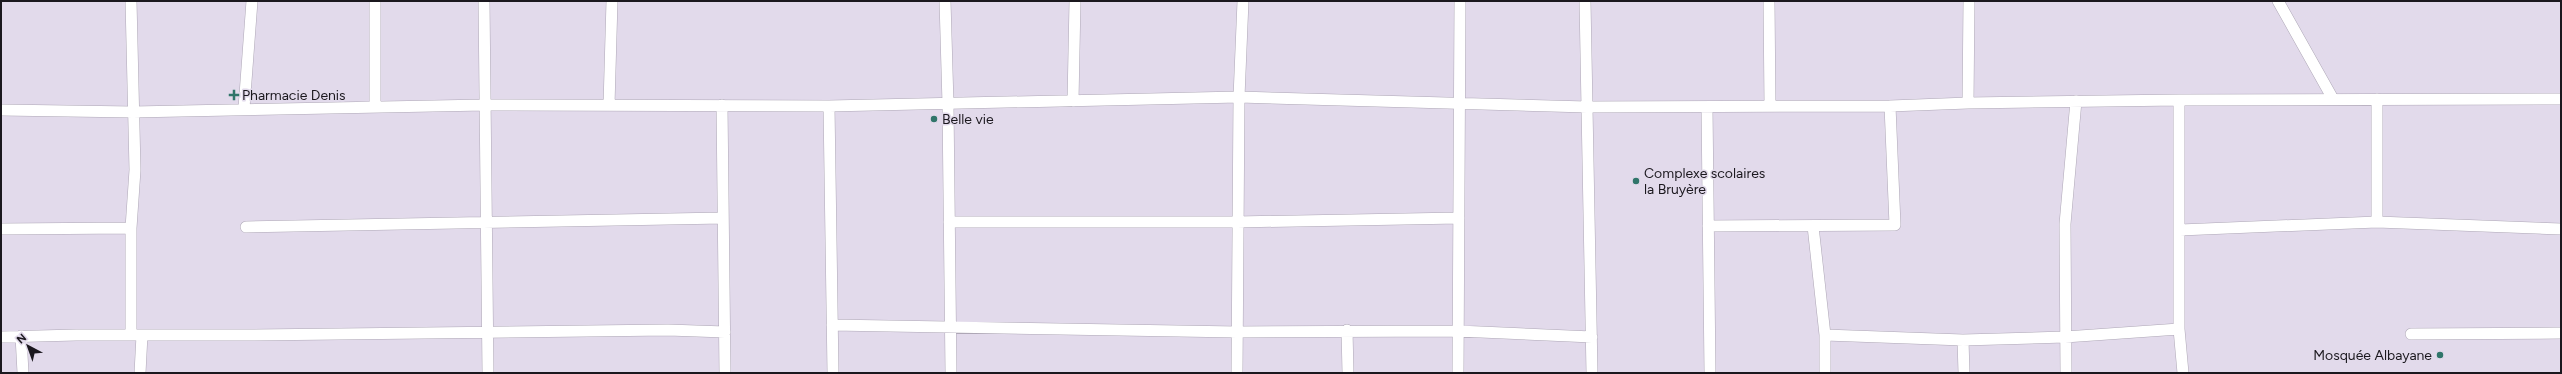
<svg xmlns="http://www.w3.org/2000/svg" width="2562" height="374" font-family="Figtree,sans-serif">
<rect width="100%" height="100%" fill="#e2daeb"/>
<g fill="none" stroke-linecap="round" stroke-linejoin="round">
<defs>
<path id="minor" d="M375,1V107
M484,1L488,373
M945,1L948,104L951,373
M1585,1L1592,373
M1769,1L1770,106
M2278,1L2333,99
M2377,99V222
M2179,100V329L2183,373
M1073,101L1075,1
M1968,103L1969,1
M609,105L612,1
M722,105L725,373
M829,106L833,373
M1707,107L1710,373
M244,108L252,1
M1,110L133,112L485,105L829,106L1239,97L1587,107L1890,106L1968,103L2179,100L2561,99
M949,222H1237L1459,218
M1708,226L1895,225L1890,106
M1813,226L1825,335V373
M246,227L723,218
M1,229L131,228
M2180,230L2377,222L2561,229
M832,325L1237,332L1458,331L1592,337
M1347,330L1348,373
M131,334V228L135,170L131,1
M2411,334L2561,333
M1825,335L1963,340L2065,337L2179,329
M21,336L23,373
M1,337L76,335H247L668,330L725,332
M1963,340L1964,373
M140,373L142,335
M1237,373L1239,97L1243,1
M1458,373L1460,1
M2066,373L2065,224L2076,101"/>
</defs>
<!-- minor casing -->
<use href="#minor" stroke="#aea7b6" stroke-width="12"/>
<!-- minor -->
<use href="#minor" stroke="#fff" stroke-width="11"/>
</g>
<!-- markers -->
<g fill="#30756a" stroke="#e2daeb" stroke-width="1.5">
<path d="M232 89h4v4h4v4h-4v4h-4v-4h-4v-4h4z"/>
<circle cx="934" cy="119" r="4"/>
<circle cx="1636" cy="181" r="4"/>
<circle cx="2440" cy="355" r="4"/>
</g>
<g text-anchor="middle" stroke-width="3" stroke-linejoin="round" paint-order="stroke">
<!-- poi labels -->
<g font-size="14" fill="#1b181e" stroke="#e2daeb" text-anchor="start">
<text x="242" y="100">Pharmacie Denis</text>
<text x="942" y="124">Belle vie</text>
<text x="1644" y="178">Complexe scolaires<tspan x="1644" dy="16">la Bruyère</tspan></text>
<text x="2432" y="360" text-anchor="end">Mosquée Albayane</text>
</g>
</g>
<!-- border -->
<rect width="2562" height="374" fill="none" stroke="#1b181e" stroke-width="4"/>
<!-- north arrow -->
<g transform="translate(28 346) rotate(319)" stroke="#e2daeb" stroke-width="3" paint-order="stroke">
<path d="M0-3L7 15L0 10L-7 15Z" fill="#1b181e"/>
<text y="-6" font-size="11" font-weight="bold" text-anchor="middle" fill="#1b181e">N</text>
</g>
</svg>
